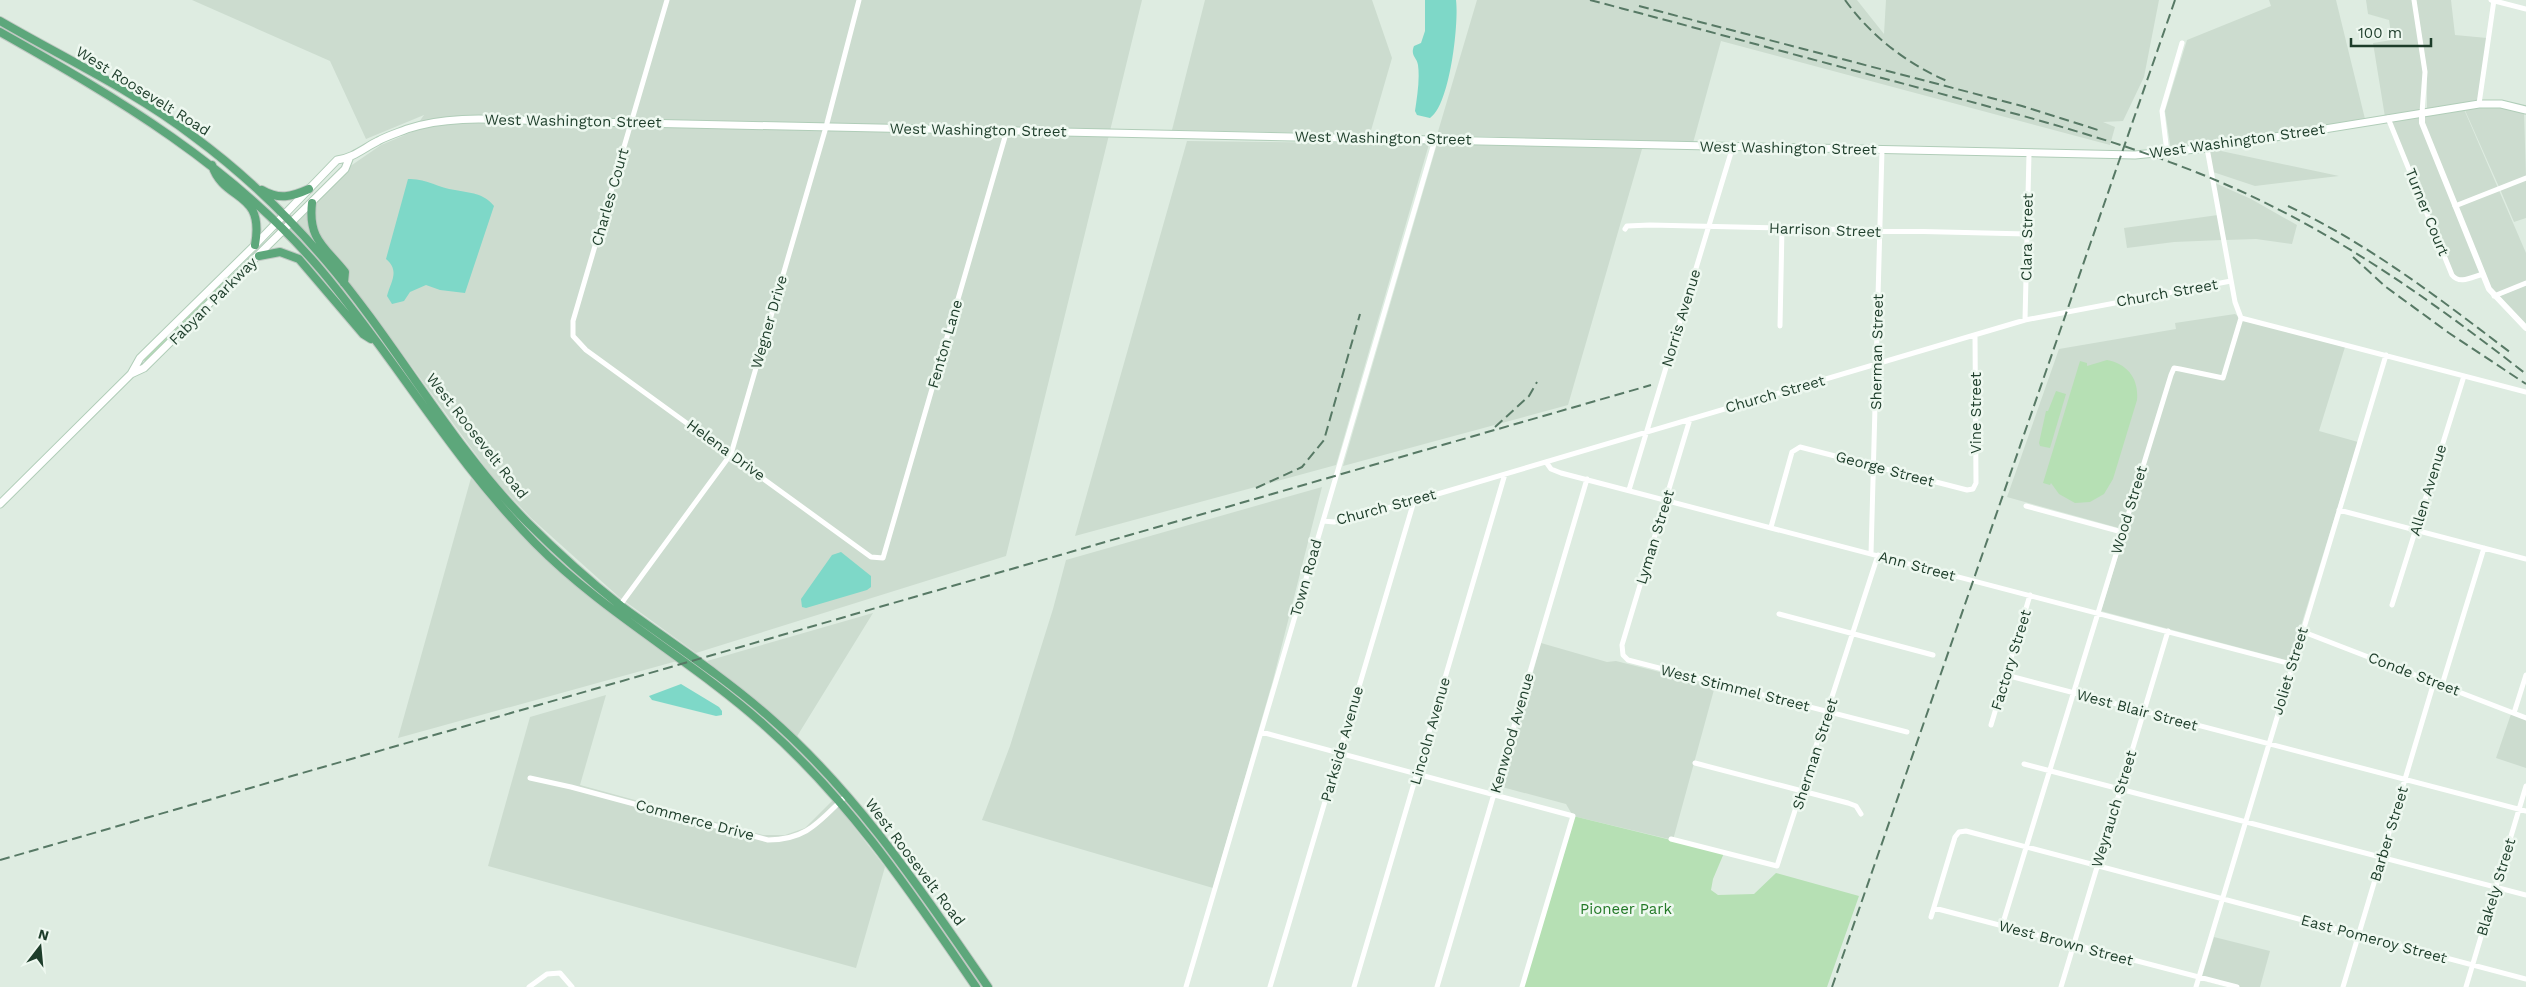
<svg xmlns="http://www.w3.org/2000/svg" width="2526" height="987" font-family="'Work Sans',sans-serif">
<rect width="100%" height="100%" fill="#deece1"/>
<!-- built -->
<path fill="#ccdccf" d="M192,0H1142L1006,556L696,653L619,597L531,518L493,478L361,297L295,221L349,167L381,145L412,132L424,115L366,139L330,61Z
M1205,0H1372L1392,58L1370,134L1172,130Z
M1477,0H1857L1884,34L1886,0H2159L2144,77L2123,121L2103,122L2115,127L2110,145L1721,41L1693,143L1437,135Z
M2269,0H2336L2365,119L2171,150L2165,111L2187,40L2271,6Z
M2366,0H2413L2424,74V111L2385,117L2373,43L2392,40L2389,20L2368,14Z
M2416,0H2451L2455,35L2487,38L2477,103L2427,110V72Z
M2502,106L2524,111L2526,177L2499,187L2464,108Z
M2463,107L2526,253V283L2494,296L2483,274L2463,281L2455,278L2390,118Z
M1187,141L1429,144L1336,465L1075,536Z
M1437,144L1642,149L1568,405L1343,466Z
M2207,148L2339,176L2255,186L2210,171Z
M2526,179V218L2514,222L2500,189Z
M2215,183L2251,199L2297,225L2292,244L2256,239L2225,240Z
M2218,215L2222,240L2174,242L2127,248L2124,228Z
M2526,285V325L2497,297Z
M2235,314L2243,320L2345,347L2319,431L2358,442L2290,661L2101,611L2126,530L2007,497L2059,349L2176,329L2175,323Z
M471,478L517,530L557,569L597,603L677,661L398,738Z
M1322,487L1273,680L1213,888L982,820L1010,746L1053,609L1066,560Z
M873,613L796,738L707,661Z
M1541,643L1607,662L1616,661L1715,686L1673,840L1573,816L1566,804L1502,787Z
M606,695L580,785L763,835H785L805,828L833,800L885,867L856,968L488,866L530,717Z
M2511,714L2526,720V768L2496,758Z
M2214,937L2270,951L2260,987H2228L2201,980Z"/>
<!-- green -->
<path fill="#b6e0b4" d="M237,268L205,304L146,363L144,360Z
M2107,360C2128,364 2139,379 2137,400L2113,479L2104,494L2090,502L2075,503L2059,494L2051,483L2050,485L2043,483L2080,361L2087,363V366Z
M2056,391L2066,394L2050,448L2040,446L2039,443L2046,411H2048Z
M1573,816L1724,853L1713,879L1711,890L1718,895L1754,894L1776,873L1859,896L1827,987H1522Z"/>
<!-- water -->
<path fill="#7ed8c8" d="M1425,0H1456C1459,23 1450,105 1430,118L1417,115L1415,111C1417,97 1420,80 1418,65C1417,57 1410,56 1414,46L1421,43L1425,31Z
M408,179C426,178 438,188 455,190C470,193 484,193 494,206L465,293L440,290L426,285L410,292L404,301L392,304L387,296C391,281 400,271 386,259Z
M841,552L871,576V587L867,590L806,608L802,607L801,599L832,555Z
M681,684L719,707L722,711V715L716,716L652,700L649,696Z"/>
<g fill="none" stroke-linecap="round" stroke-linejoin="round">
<defs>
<path id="secondary" d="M131,374L144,368L345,169L349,159
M0,504L131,374L140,358L255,245L337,160C353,158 364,148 378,141C387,136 397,133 407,129C451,114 500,120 546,121L2135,155L2207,148L2479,104H2501L2526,110"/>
<path id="primary" d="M0,21C64,58 134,91 193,136C242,172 287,215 326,261C397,344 450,444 527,522C557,552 588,580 621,606C670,642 721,675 767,715C857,793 921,890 988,987
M0,32C117,98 233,166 321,270C396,359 453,460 535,543C604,613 690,659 763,724C851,802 910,891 976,987
M212,165C224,203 265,189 255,245
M262,190C279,200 291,197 309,189
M312,203C308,239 324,246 345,272L344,283
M259,256L280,252L299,259L363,334L371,339"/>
</defs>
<!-- secondary casing -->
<use href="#secondary" stroke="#b0cdb8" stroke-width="9"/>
<!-- primary casing -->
<use href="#primary" stroke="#c0c9c3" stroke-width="10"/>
<!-- minor -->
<path stroke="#fff" stroke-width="5" d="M667,0L573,321V336L586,350L871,557L883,558L1007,130
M2414,0L2425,72L2422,113
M2491,0L2526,9
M2479,104L2494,0
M2388,118L2452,275C2460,285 2472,277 2483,274
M2167,152L2162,111L2182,43
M2455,206L2526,178
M1625,229L1627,226L1650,225L2027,234
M2494,296L2526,283
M2241,318L2526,392
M2025,320L2029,154
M1780,326L1782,228
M1690,419L1622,645L1623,655L1628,660L1907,732
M1546,462L1551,469L1561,473L2291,664
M1629,490L1733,146
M2026,506L2122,532
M2339,510L2526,559
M1323,521L1334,522L1414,501L2025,320L2231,281
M1771,527L1792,452L1800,447L1967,490L1973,489L1976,483L1975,335
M1871,554L1882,150
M2392,605L2464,376
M615,612L731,454L826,127L859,0
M1779,614L1933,655
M2301,631L2526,718
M2006,675L2526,811
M2442,685L2484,548
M2514,713L2526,675
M1991,725L2030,595
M1261,732L1573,816L1522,987
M1695,763L1848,803L1856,806L1861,814
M2024,764L2526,895
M530,778L571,787L768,840C808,840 820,820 847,795
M1671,839L1777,866L1878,555
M1934,908L2237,987
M1931,917L1955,837L1959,832L1966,831L2526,979
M2002,926L2171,375L2174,368L2180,369L2223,378L2241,318L2235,302L2207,148
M529,987L547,974L560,973L572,987
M1186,987L1435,140
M1270,987L1414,501
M1354,987L1505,474
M1437,987L1587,479
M2061,987L2168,631
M2196,987L2386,355
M2343,987L2434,682
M2466,987L2526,786"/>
<!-- tertiary -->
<path stroke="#fff" stroke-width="6" d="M2422,113V123L2489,289L2526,328"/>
<!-- secondary -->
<use href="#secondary" stroke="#fff" stroke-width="7"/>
<!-- primary -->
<use href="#primary" stroke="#5da77b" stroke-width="8"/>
<!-- rail -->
<path stroke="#577965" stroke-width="2" stroke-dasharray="10 5" stroke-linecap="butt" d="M1590,0C1704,30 1818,61 1931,91C2038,120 2146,147 2247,194C2348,241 2439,306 2526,374
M1845,0C1871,36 1906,63 1947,81
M1639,6L2022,106L2098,130
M2288,206C2369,244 2440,299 2511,353
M2353,257L2386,287L2449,333L2526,384
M1495,427L1529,396L1537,382
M1256,488L1302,467L1324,440L1360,314
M0,860L1651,385
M1832,987L2175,0"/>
</g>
<g text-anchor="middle" stroke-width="5" stroke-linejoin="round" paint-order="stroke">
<!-- street labels -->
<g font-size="15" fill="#1d3d2a" stroke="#eef8f0">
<text transform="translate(143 91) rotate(32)" y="5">West Roosevelt Road</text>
<text transform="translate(573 121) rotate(1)" y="5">West Washington Street</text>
<text transform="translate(978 130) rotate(1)" y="5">West Washington Street</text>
<text transform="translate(1383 138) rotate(1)" y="5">West Washington Street</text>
<text transform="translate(2237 141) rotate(-8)" y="5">West Washington Street</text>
<text transform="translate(1788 148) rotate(1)" y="5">West Washington Street</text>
<text transform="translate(610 197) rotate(-74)" y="5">Charles Court</text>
<text transform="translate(2427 212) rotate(68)" y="5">Turner Court</text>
<text transform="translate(1825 230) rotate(2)" y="5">Harrison Street</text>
<text transform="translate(2027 237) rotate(-89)" y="5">Clara Street</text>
<text transform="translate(2167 293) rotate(-10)" y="5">Church Street</text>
<text transform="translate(213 301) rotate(-45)" y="5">Fabyan Parkway</text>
<text transform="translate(1681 318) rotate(-73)" y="5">Norris Avenue</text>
<text transform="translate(769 322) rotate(-74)" y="5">Wegner Drive</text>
<text transform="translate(945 344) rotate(-74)" y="5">Fenton Lane</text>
<text transform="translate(1877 352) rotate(-89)" y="5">Sherman Street</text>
<text transform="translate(1775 394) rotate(-16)" y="5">Church Street</text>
<text transform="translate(1976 413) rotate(-90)" y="5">Vine Street</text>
<text transform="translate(477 436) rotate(52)" y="5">West Roosevelt Road</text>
<text transform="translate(726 450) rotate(36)" y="5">Helena Drive</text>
<text transform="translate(1885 469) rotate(15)" y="5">George Street</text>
<text transform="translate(2428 490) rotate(-73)" y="5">Allen Avenue</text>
<text transform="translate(1386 507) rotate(-15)" y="5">Church Street</text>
<text transform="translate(2129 510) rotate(-73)" y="5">Wood Street</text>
<text transform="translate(1655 537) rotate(-73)" y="5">Lyman Street</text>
<text transform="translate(1917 566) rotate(15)" y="5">Ann Street</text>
<text transform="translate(1306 578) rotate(-74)" y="5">Town Road</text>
<text transform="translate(2011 660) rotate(-73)" y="5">Factory Street</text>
<text transform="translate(2290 671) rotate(-73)" y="5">Joliet Street</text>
<text transform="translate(2414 674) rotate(21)" y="5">Conde Street</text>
<text transform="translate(1735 688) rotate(14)" y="5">West Stimmel Street</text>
<text transform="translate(2137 710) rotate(15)" y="5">West Blair Street</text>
<text transform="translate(1430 731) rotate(-74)" y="5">Lincoln Avenue</text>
<text transform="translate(1512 733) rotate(-74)" y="5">Kenwood Avenue</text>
<text transform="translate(1342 744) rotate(-74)" y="5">Parkside Avenue</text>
<text transform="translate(1815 754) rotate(-72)" y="5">Sherman Street</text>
<text transform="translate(2114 809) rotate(-73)" y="5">Weyrauch Street</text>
<text transform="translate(695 820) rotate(15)" y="5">Commerce Drive</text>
<text transform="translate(2389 834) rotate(-73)" y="5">Barber Street</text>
<text transform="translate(915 862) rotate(53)" y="5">West Roosevelt Road</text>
<text transform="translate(2496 887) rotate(-73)" y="5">Blakely Street</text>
<text transform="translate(2374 939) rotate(15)" y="5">East Pomeroy Street</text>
<text transform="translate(2066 943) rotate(15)" y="5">West Brown Street</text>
</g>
<!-- park labels -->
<g font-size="15" fill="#237927" stroke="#eef8f0">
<text x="1626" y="914">Pioneer Park</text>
</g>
</g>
<!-- north arrow -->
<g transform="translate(40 947) rotate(16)" stroke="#eef8f0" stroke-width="4" paint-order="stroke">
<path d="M0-4L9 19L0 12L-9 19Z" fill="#1d3d2a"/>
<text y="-8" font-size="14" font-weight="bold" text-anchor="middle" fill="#1d3d2a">N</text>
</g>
<!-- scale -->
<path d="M2351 38v8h80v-8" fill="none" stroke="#1d3d2a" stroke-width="2.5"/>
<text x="2358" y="38" font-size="15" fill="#1d3d2a" stroke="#eef8f0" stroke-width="4" paint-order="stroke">100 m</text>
</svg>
